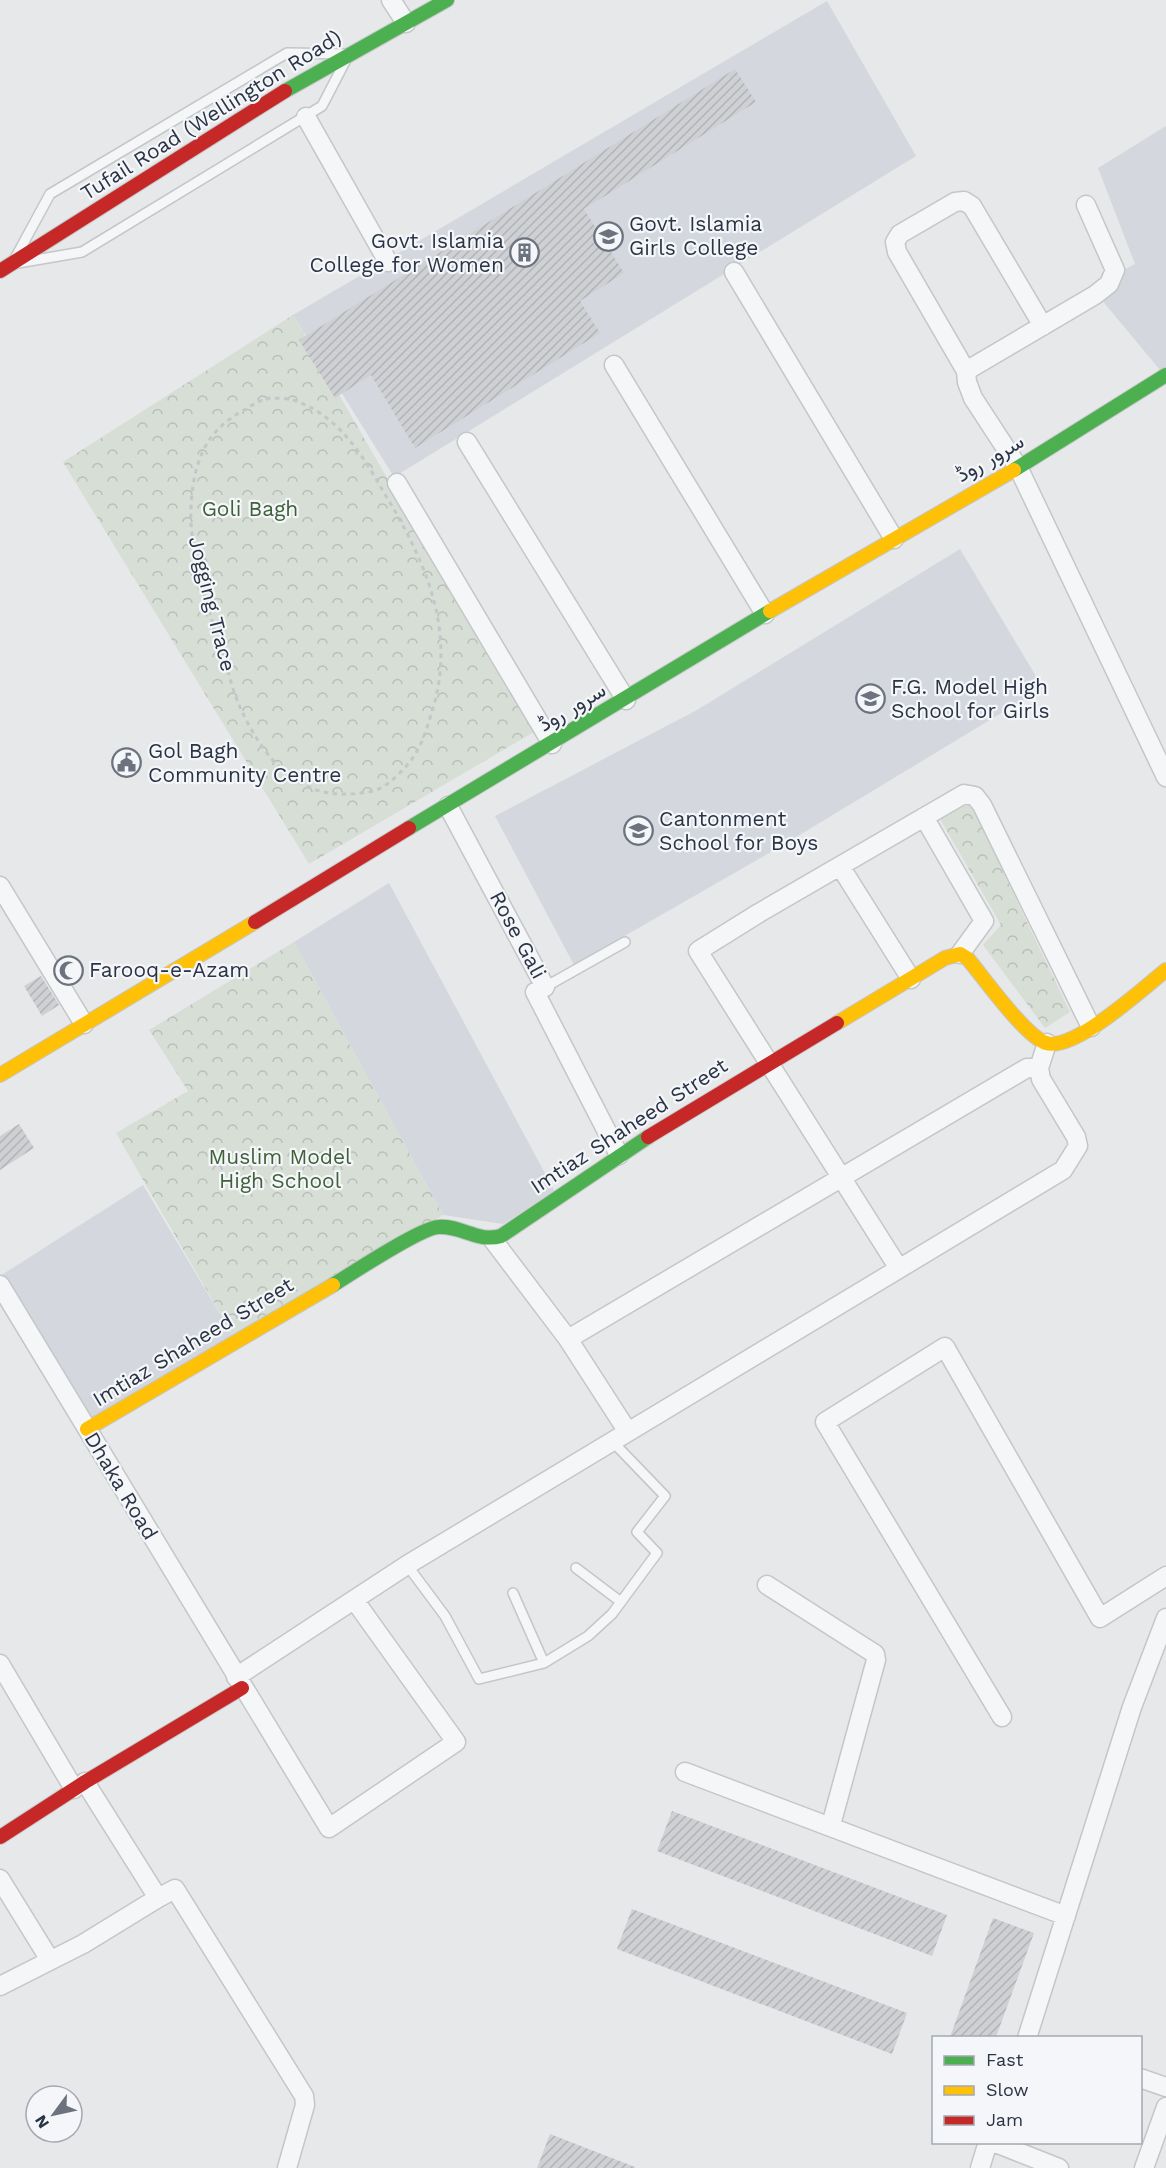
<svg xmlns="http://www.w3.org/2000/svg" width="1166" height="2168" font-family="'Work Sans',Vazirmatn,sans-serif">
<defs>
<pattern id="park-crowns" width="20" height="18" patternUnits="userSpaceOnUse" patternTransform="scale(1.5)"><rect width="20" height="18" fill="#d6ded6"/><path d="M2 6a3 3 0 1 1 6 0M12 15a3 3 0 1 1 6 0" fill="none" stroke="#b8bfb9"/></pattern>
<pattern id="building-hatch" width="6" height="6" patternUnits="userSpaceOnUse" patternTransform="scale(1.5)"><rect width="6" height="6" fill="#ced0d3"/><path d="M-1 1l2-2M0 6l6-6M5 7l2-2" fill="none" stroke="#b1b3b6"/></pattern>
</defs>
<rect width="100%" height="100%" fill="#e6e8ea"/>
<!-- built -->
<path fill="#d4d7dd" d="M827,1L916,156L394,477L293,315Z
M1166,126V375L1165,376L1091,287L1135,264L1098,168Z
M960,549L1043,688L783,845L574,965L495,816L697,710Z
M389,883L555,1192L503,1224L443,1215L294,942Z
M143,1185L233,1336L87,1420L0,1276Z"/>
<!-- park -->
<path fill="url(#park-crowns)" d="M293,315L534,732L309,864L63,462Z
M970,803L1070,1012L1045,1028L983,945L1001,925L940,819Z
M294,942L443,1215L233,1336L116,1133L188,1091L149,1030Z"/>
<!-- building -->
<path fill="url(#building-hatch)" d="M735,69L756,102L584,209L624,273L580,301L600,333L415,448L371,375L335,398L299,340Z
M41,976L59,1005L42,1016L24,986Z
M19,1124L34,1148L0,1170V1136Z
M672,1811L947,1915L932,1956L657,1851Z
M632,1909L907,2013L892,2054L617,1949Z
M993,1918L1034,1933L996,2037H950Z
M550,2134L635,2167V2168H537Z"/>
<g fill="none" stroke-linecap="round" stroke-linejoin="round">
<defs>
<path id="lane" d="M287,53L349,54L322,106L82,252L12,264L50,194Z
M545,987L625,942
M407,1565L445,1616L479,1679L544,1663L588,1636L612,1614L657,1553L637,1532L665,1496L612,1441
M576,1568L621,1602
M513,1593L544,1663"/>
<path id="street" d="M391,0L406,23
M306,117L388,262
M1086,205L1115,270L1109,284L1095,295L966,371L967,382L973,398L1018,467L1166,777
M734,272L894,539
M614,365L765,614
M966,371L897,252L895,242L900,234L955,202L964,201L972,206L1043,326
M467,442L626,700
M397,483L552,744
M448,806L545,987L535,992L619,1155
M924,817L984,921L960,954
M840,866L911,979
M0,886L84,1024
M898,1267L698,951L759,913L964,794L975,796L982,805L1091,1027
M0,1285L329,1828L456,1742L355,1601
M568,1339L1027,1068H1039
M628,1432L1063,1170L1078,1146L1076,1137L1041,1079L1039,1068L1047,1043
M767,1585L875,1654L876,1660L831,1825
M0,1664L74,1789
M236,1677L407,1565L628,1432L568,1339L493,1240
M1002,1717L825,1422L945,1347L1100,1618L1166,1576
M685,1772L1066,1916
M0,1879L50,1960
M158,1898L175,1889L304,2096L305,2105L287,2168
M0,1986L83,1944L158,1898L85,1782
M1027,2038L1132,1707L1166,1618
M1140,2078L1166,2087
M993,2142L1059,2168
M980,2168L988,2142
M1144,2168L1166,2107"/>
<path id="fast" d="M285,91L447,0
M1014,470L1166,375
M409,828L770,611
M333,1285C352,1273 421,1228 438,1227C461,1225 478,1243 501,1236L648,1137"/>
<path id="slow" d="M770,611L1014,470
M837,1023L945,958L960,954L968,959C984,978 1025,1036 1046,1043C1074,1052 1145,987 1166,970
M0,1075L255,922
M87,1429L333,1285"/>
<path id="jam" d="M0,271L285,91
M255,922L409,828
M648,1137L837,1023
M0,1837L85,1782L242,1688"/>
</defs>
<!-- lane casing -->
<use href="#lane" stroke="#c4c6c8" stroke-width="12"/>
<!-- street casing -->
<use href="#street" stroke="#c4c6c8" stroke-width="21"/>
<!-- fast casing -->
<use href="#fast" stroke="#c4c6c8" stroke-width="16"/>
<!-- slow casing -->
<use href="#slow" stroke="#c4c6c8" stroke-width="16"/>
<!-- jam casing -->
<use href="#jam" stroke="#c4c6c8" stroke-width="16"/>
<!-- path -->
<path stroke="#c5c6ca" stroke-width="3" stroke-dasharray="4.5 4.5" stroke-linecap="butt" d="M266,398C275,399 288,397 296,401C338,416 362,454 383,491C426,562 459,633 430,718C425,735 420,749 409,763C398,775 385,790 368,792C344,796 320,795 299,782C272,767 252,734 240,707C233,692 229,674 224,658C210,615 195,570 191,524C190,500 193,471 204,449C217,423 241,411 266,398Z"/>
<!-- lane -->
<use href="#lane" stroke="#f5f6f7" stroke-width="9"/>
<!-- street -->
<use href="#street" stroke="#f5f6f7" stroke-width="18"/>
<!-- fast -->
<use href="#fast" stroke="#4caf50" stroke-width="14"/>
<!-- slow -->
<use href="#slow" stroke="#ffc107" stroke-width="14"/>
<!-- jam -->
<use href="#jam" stroke="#c62828" stroke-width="14"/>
</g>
<!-- icons -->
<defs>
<symbol id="school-ring" viewBox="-11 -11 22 22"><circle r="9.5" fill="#f4f6f9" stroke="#6c737f" stroke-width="1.5"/><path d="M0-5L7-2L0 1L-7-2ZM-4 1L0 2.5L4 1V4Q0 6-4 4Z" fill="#6c737f"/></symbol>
<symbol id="building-ring" viewBox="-11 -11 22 22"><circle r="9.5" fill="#f4f6f9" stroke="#6c737f" stroke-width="1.5"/><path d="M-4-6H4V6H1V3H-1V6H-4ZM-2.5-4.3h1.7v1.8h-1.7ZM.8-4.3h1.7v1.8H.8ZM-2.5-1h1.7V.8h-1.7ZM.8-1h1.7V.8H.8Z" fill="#6c737f"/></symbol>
<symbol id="civic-ring" viewBox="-11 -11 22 22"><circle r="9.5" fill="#f4f6f9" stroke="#6c737f" stroke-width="1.5"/><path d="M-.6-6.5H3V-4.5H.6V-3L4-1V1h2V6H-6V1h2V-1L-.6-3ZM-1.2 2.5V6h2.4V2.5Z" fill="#6c737f"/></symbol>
<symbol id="mosque-ring" viewBox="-11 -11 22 22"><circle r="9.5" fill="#f4f6f9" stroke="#6c737f" stroke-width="1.5"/><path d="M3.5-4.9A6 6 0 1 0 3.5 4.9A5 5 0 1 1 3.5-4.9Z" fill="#6c737f"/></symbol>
</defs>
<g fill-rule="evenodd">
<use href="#school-ring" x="592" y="220" width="33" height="33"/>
<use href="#building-ring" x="508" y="236" width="33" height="33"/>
<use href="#school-ring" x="854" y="682" width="33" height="33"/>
<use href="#civic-ring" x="110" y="746" width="33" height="33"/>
<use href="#school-ring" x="622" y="814" width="33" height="33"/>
<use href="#mosque-ring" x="52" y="954" width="33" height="33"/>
</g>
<g text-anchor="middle" stroke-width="4.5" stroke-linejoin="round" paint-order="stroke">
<!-- street labels -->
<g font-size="21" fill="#2b3445" stroke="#f4f6f9">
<text transform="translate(211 115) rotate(-32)" y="7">Tufail Road (Wellington Road)</text>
<text transform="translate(990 458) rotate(-30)" y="7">سرور روڈ</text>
<text transform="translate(212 604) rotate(76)" y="7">Jogging Trace</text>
<text transform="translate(572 707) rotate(-31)" y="7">سرور روڈ</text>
<text transform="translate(518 935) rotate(62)" y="7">Rose Gali</text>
<text transform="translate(629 1126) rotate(-33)" y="7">Imtiaz Shaheed Street</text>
<text transform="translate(193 1342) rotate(-31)" y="7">Imtiaz Shaheed Street</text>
<text transform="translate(121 1486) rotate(59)" y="7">Dhaka Road</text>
</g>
<!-- poi labels -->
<g font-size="21" fill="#2b3445" stroke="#f4f6f9" text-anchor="start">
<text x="629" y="231">Govt. Islamia<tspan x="629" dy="24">Girls College</tspan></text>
<text x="504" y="248" text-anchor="end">Govt. Islamia<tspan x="504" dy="24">College for Women</tspan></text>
<text x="891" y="694">F.G. Model High<tspan x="891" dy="24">School for Girls</tspan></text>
<text x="148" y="758">Gol Bagh<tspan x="148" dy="24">Community Centre</tspan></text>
<text x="659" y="826">Cantonment<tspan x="659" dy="24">School for Boys</tspan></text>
<text x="89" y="977">Farooq-e-Azam</text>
</g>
<!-- park labels -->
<g font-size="21" fill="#3f6138" stroke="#f4f6f9">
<text x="250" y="516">Goli Bagh</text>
<text x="280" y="1164">Muslim Model<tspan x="280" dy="24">High School</tspan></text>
</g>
</g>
<!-- legend -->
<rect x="932" y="2036" width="210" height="108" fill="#f4f6f9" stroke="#a4a8b1" stroke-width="1.5"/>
<rect x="944" y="2056" width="30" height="9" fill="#4caf50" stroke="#a4a8b1" stroke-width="1.5"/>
<text x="986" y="2066" font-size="18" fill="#2b3445">Fast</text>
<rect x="944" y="2086" width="30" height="9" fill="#ffc107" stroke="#a4a8b1" stroke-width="1.5"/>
<text x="986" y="2096" font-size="18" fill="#2b3445">Slow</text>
<rect x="944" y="2116" width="30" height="9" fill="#c62828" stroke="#a4a8b1" stroke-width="1.5"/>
<text x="986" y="2126" font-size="18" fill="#2b3445">Jam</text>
<!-- north arrow -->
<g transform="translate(54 2114) rotate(237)"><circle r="28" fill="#f4f6f9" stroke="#a4a8b1" stroke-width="1.5"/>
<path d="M0-4.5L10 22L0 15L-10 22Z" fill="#6c737f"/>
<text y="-9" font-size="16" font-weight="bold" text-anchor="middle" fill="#2b3445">N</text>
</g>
</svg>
